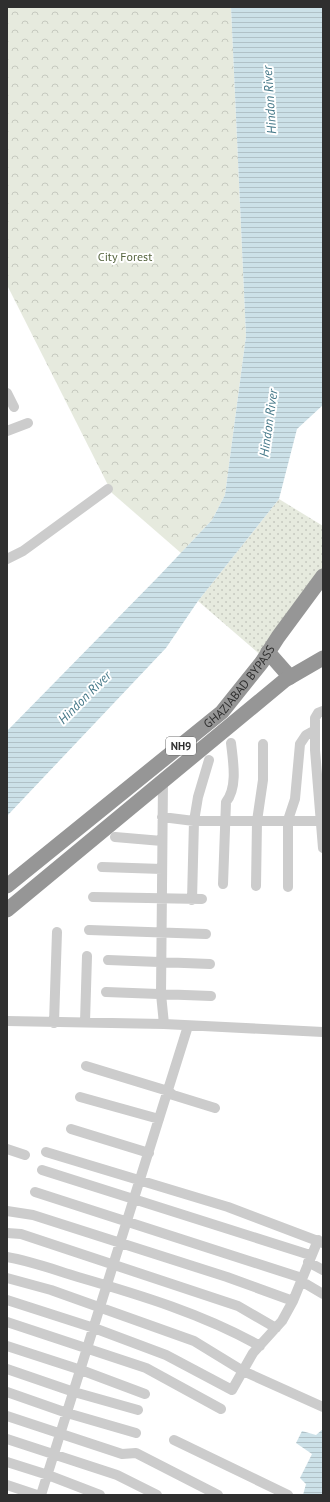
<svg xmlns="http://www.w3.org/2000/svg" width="330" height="1502" font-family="'PT Sans',sans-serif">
<defs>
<pattern id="grass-dots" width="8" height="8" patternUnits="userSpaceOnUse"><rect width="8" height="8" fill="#e6eade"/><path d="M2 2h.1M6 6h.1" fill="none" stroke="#c6c9bf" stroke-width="1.8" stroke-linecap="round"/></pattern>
<pattern id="park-crowns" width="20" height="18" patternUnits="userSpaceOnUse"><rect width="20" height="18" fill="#e6eade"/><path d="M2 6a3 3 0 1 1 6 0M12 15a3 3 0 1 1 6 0" fill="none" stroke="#c6c9bf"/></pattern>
<pattern id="water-rules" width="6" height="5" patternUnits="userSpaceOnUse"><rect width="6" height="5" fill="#cce1e8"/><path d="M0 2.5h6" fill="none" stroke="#b0c1c7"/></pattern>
</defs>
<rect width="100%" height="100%" fill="#fff"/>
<!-- grass -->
<path fill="url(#grass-dots)" d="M279,499L323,526V577L264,658L198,601Z"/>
<!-- park -->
<path fill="url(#park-crowns)" d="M7,7H231L246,336L225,495L212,520L181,553L112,493L7,285Z"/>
<!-- water -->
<path fill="url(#water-rules)" d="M231,7H323V405L297,429L279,499L198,601L166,648L7,816V731L159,576L212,520L225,495L246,336Z
M323,1429V1495H303L306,1484L300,1478L312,1454L296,1443L302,1431L316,1435Z"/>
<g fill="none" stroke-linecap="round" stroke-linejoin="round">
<!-- minor -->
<path stroke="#ccc" stroke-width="10" d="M7,393L14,407
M7,431L28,423
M7,559L23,551L108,489
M323,711L318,713L315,718V750L323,848
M163,780L161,994L164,1024
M162,817L194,821H321
M115,837L162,841
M102,867L162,869
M223,884L226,802C238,787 233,761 231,743
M256,886L257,821L263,780V744
M288,887V820L295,799L300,744L306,735L315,730
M93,897L202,899
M192,900L194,821L198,797L209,760
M89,930L206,934
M108,960L210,964
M106,992L211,996
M7,1021L164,1024L323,1032
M85,1022L87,956
M54,1023L57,932
M86,1066L168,1091L173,1095L215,1108
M80,1097L159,1119
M71,1129L149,1153
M7,1149L25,1155
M46,1152L228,1207L323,1243
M42,1170L310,1255
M35,1192L302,1278
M7,1211L33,1215L227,1277L293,1301
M7,1233L21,1234L238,1306L276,1328
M7,1257C31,1261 55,1270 78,1277C140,1295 203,1314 260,1346
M308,1262L323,1270
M7,1278L51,1290L194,1341L243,1371L323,1407
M301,1281L323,1294
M7,1300L94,1328L166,1355L232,1390L253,1353L282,1321L293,1301L318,1240
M7,1322L146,1368L221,1409
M7,1346L81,1370L145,1394
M7,1369L74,1392L138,1410
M7,1392L67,1413L136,1433
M7,1416L122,1454L136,1453L218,1495
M7,1439L117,1475L157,1495
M174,1440L288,1495
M7,1462L48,1475L100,1495
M7,1485L37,1495
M41,1495L188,1026"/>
<!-- highway -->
<g stroke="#969696" stroke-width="15">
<path d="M268,652L290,677"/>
<path id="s1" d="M7,886L222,712L262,662L278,637L323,576"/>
<path d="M7,910L285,680L323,658"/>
</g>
</g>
<g text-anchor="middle" stroke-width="4" stroke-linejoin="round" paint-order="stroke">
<!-- shield labels -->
<rect fill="#fff" stroke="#6d6d6d" stroke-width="1" x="166" y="737" width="30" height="18" rx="3"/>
<g font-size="11" font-weight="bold" fill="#2f2f2f">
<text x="181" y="750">NH9</text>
</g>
<!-- park labels -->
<g font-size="12" fill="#576640" stroke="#fff">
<text x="125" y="261">City Forest</text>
</g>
<!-- street labels -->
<g font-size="12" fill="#2f2f2f" stroke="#fff">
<text dy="4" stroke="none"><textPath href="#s1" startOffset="307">GHAZIABAD BYPASS</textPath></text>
</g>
<!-- water labels -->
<g font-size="13" font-style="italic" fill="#457888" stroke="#fff">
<text transform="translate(269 100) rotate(-94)" y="5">Hindon River</text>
<text transform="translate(268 423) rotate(-82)" y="5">Hindon River</text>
<text transform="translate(84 697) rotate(-45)" y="5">Hindon River</text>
</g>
</g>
<!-- border -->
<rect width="330" height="1502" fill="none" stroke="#2f2f2f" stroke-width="16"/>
</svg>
